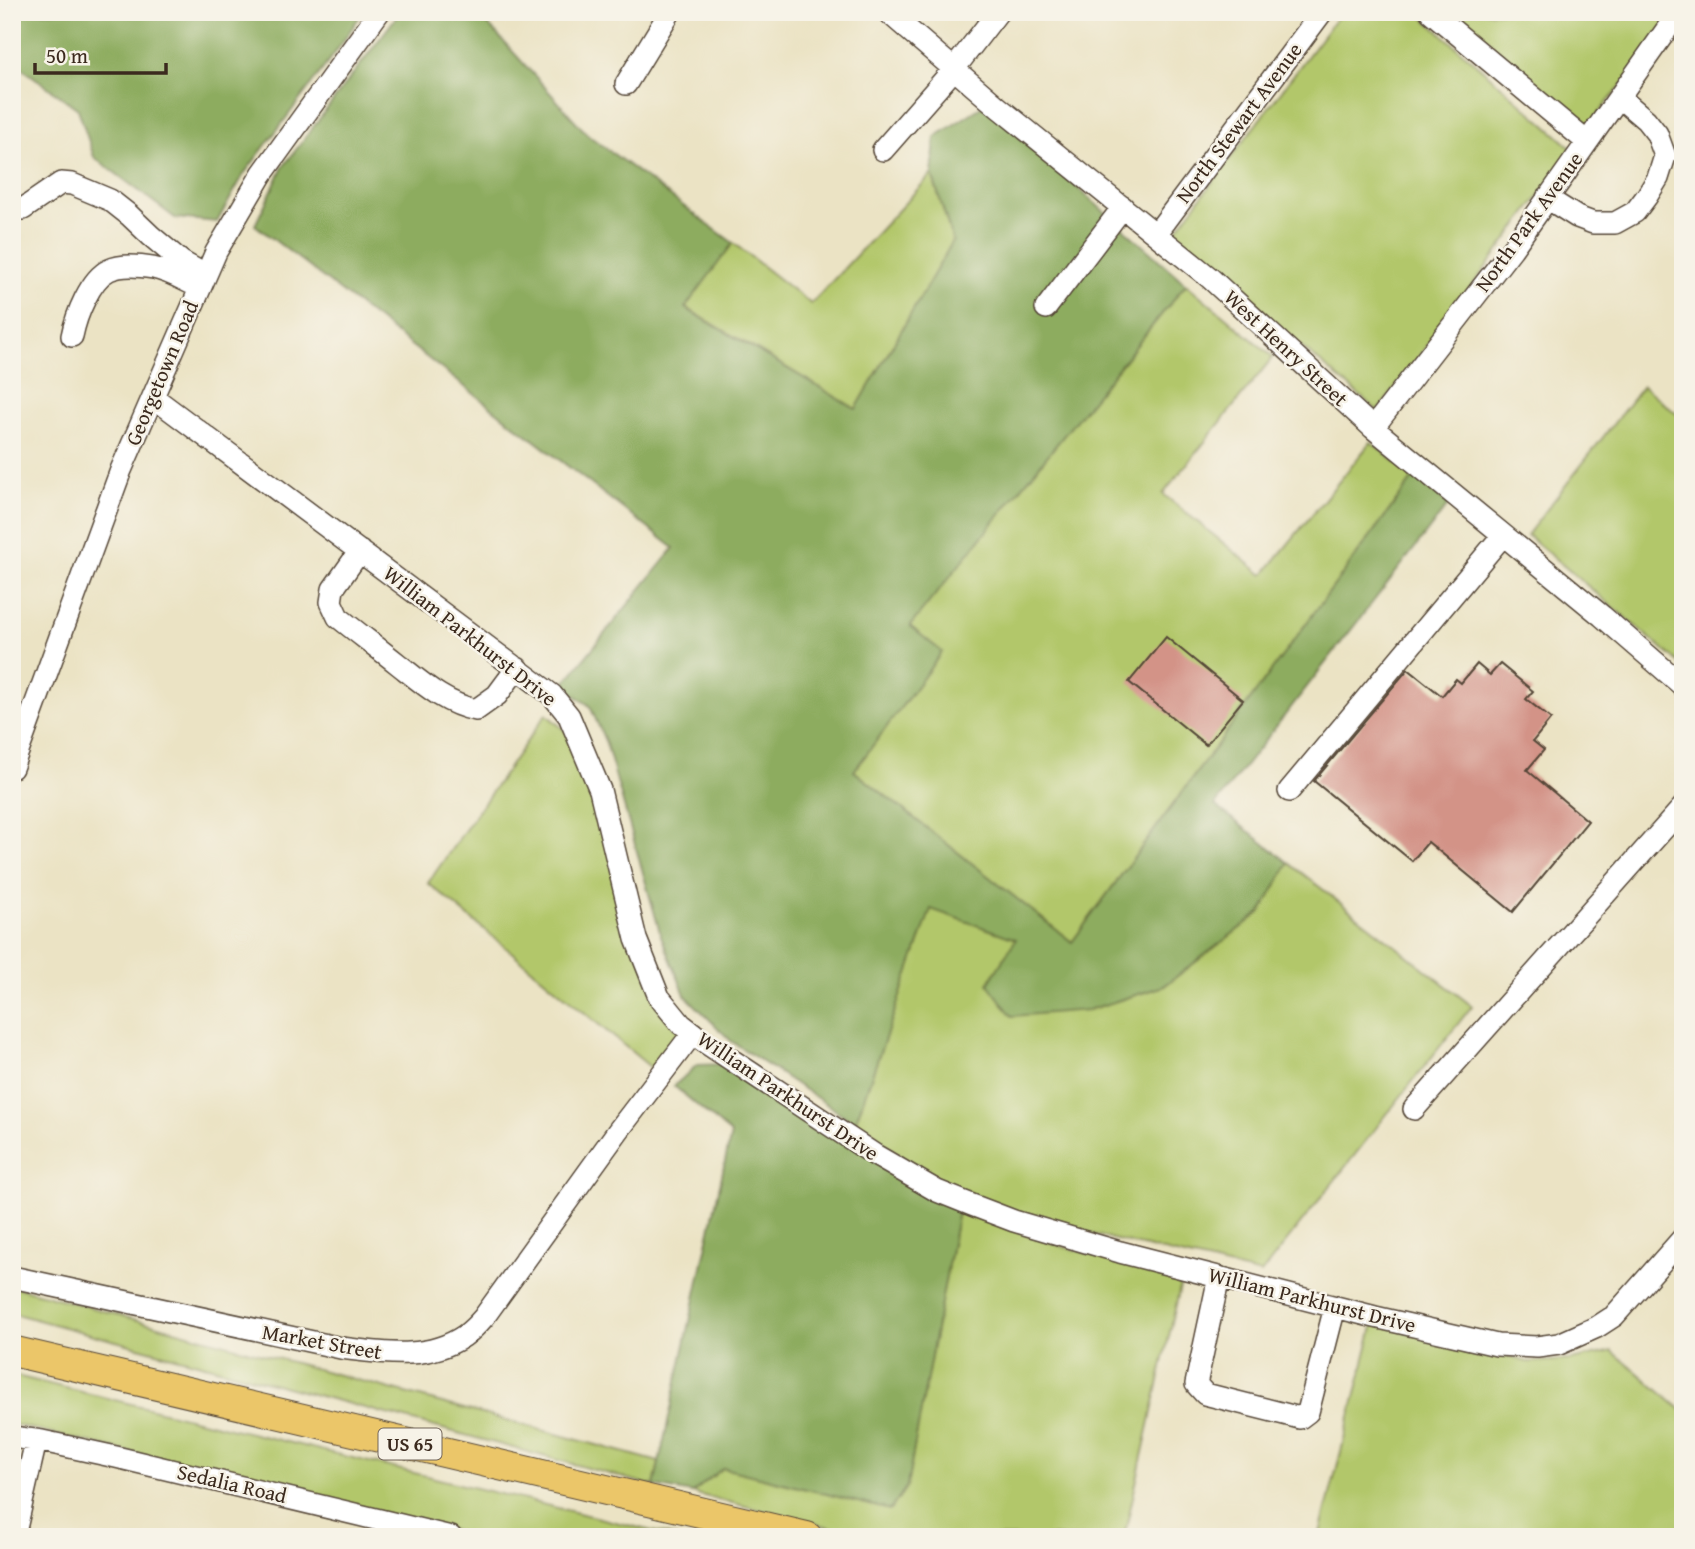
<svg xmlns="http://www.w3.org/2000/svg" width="1695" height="1549" font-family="'Gentium Book Plus',serif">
<rect width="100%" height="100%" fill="#f7f3e8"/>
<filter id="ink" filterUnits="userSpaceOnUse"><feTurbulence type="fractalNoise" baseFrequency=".0143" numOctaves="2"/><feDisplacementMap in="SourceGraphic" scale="14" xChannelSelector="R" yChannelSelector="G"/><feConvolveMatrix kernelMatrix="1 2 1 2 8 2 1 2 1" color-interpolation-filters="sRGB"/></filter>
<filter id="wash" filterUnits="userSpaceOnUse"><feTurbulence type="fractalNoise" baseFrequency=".00686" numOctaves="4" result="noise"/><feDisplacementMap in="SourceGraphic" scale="28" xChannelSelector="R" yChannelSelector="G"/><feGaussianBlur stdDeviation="1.57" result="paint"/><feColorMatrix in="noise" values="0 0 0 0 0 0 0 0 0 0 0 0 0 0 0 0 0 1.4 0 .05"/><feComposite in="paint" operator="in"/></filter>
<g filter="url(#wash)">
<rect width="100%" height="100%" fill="#ebe3c4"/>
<!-- green -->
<path fill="#b2c76b" stroke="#767844" stroke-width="2" d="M1341,12H1417L1574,150L1378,411L1177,242V229Z
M1451,12H1683L1587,127Z
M932,174L953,241L856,409L685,307L733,243L811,304Z
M1186,284L1273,357L1163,494L1263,575L1371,442L1414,477L1072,942L854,771L942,652L909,626Z
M1643,386L1683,419V666L1527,535Z
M546,714L570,735L591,771L626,924L681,1027L678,1051L661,1076L428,883Z
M1289,863L1472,1006L1261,1274L1057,1226L974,1199L909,1162L855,1123L931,908L1016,939L1088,1010L1164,986L1261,912Z
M958,1211L1064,1247L1182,1278L1124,1537H870L692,1493L723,1468L891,1509L907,1485Z
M12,1286L659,1462L654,1486L12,1313Z
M1374,1323L1528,1362L1571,1360L1612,1351L1683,1411V1537H1319Z
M12,1375L677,1537H480L12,1424Z"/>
<!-- forest -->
<path fill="#8dac5f" stroke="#646b3e" stroke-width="2" d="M12,12H363L335,53L244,174L217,222L175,218L94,157L78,109L12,61Z
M400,12H477L588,135L733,243L685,308L856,409L953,241L932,174L935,137L984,105L1186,284L910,626L942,652L854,771L1072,942L1414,477L1449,504L1215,805L1289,863L1261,912L1164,986L1088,1010L1012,1016L988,984L1016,939L931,909L855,1123L731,1041L685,995L661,936L606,743L590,706L562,686L674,548L255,225L283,167Z
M724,1064L958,1211L907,1486L890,1510L723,1468L692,1493L654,1486L731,1134L674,1086L697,1065Z"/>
<g id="blocks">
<!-- building -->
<path fill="#d39387" d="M1166,637L1243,700L1206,745L1129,682Z
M1477,664L1490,675L1500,664L1533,691L1526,699L1551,719L1533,741L1544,750L1527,770L1588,821L1513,912L1428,842L1412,861L1314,781L1408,669L1442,696L1456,679L1461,683Z"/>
</g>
</g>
<g filter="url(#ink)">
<use href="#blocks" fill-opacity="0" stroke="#554637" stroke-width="2"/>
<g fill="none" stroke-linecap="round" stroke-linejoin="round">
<defs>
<path id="minor" d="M888,12L998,107L1210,278L1373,428L1602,616L1683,686
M1431,12L1587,142
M626,84L670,12
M883,150L954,69L998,12
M1547,198L1577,217L1593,223H1615L1635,212L1647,196L1658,178L1665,156L1657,134L1646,120L1619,97
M23,209L61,183L72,184L110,200L129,215L151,236L182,262L205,275
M1156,234L1322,12
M1046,308L1123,207
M72,336C76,316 90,279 109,270C121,264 141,266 153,268C169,271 185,281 199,287
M153,397L552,695L569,716L600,790L636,939L659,997L681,1024L703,1041L875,1155L937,1191L972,1205L1014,1221L1120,1252L1375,1317L1497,1345L1537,1347L1559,1344L1597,1327L1614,1316L1683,1238
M1373,428L1512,249L1679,12
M360,551L333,589L331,602L338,617C358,633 378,648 398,664C422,683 445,704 476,710L497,695L517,668
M12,768L121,470L216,252L262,174L379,12
M1289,791L1503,535
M1414,1109L1683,807
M12,1277L341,1348C383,1353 427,1361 464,1336C471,1331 478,1324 484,1317L618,1131L693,1033
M1219,1277L1196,1384L1205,1394L1300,1418L1308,1412L1335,1307
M12,1437L42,1441L116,1457L451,1537
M14,1537L36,1441"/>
<path id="highway" d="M12,1351L807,1537"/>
</defs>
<!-- minor casing -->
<use href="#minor" stroke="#554637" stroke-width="24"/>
<!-- highway casing -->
<use href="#highway" stroke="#554637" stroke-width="32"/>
<!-- minor -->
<use href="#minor" stroke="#fff" stroke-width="21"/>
<!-- highway -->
<use href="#highway" stroke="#ebc669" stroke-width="30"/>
</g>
</g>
<g text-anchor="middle" stroke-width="5" stroke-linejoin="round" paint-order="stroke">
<!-- shield labels -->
<rect fill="#f7f3e8" stroke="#73665b" stroke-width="2" x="378.5" y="1428.5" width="63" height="31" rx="5"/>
<g font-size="19" font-weight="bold" fill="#3b2a1e">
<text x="410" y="1451">US 65</text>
</g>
<!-- street labels -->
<g font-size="21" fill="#3b2a1e" stroke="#f7f3e8">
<text transform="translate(1239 123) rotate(-53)" y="7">North Stewart Avenue</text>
<text transform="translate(1529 222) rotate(-54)" y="7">North Park Avenue</text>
<text transform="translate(1286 348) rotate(43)" y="7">West Henry Street</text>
<text transform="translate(162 373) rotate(-67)" y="7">Georgetown Road</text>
<text transform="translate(470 636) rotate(38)" y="7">William Parkhurst Drive</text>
<text transform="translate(788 1096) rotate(34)" y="7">William Parkhurst Drive</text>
<text transform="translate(1312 1300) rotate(14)" y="7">William Parkhurst Drive</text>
<text transform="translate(322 1342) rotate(10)" y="7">Market Street</text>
<text transform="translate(232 1484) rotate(13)" y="7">Sedalia Road</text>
</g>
</g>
<!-- margin -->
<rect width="1695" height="1549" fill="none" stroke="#f7f3e8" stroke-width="42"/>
<!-- scale -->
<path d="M35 63v10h131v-10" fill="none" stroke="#3b2a1e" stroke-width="3.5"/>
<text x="46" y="63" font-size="21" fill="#3b2a1e" stroke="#f7f3e8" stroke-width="5" paint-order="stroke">50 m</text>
</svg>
